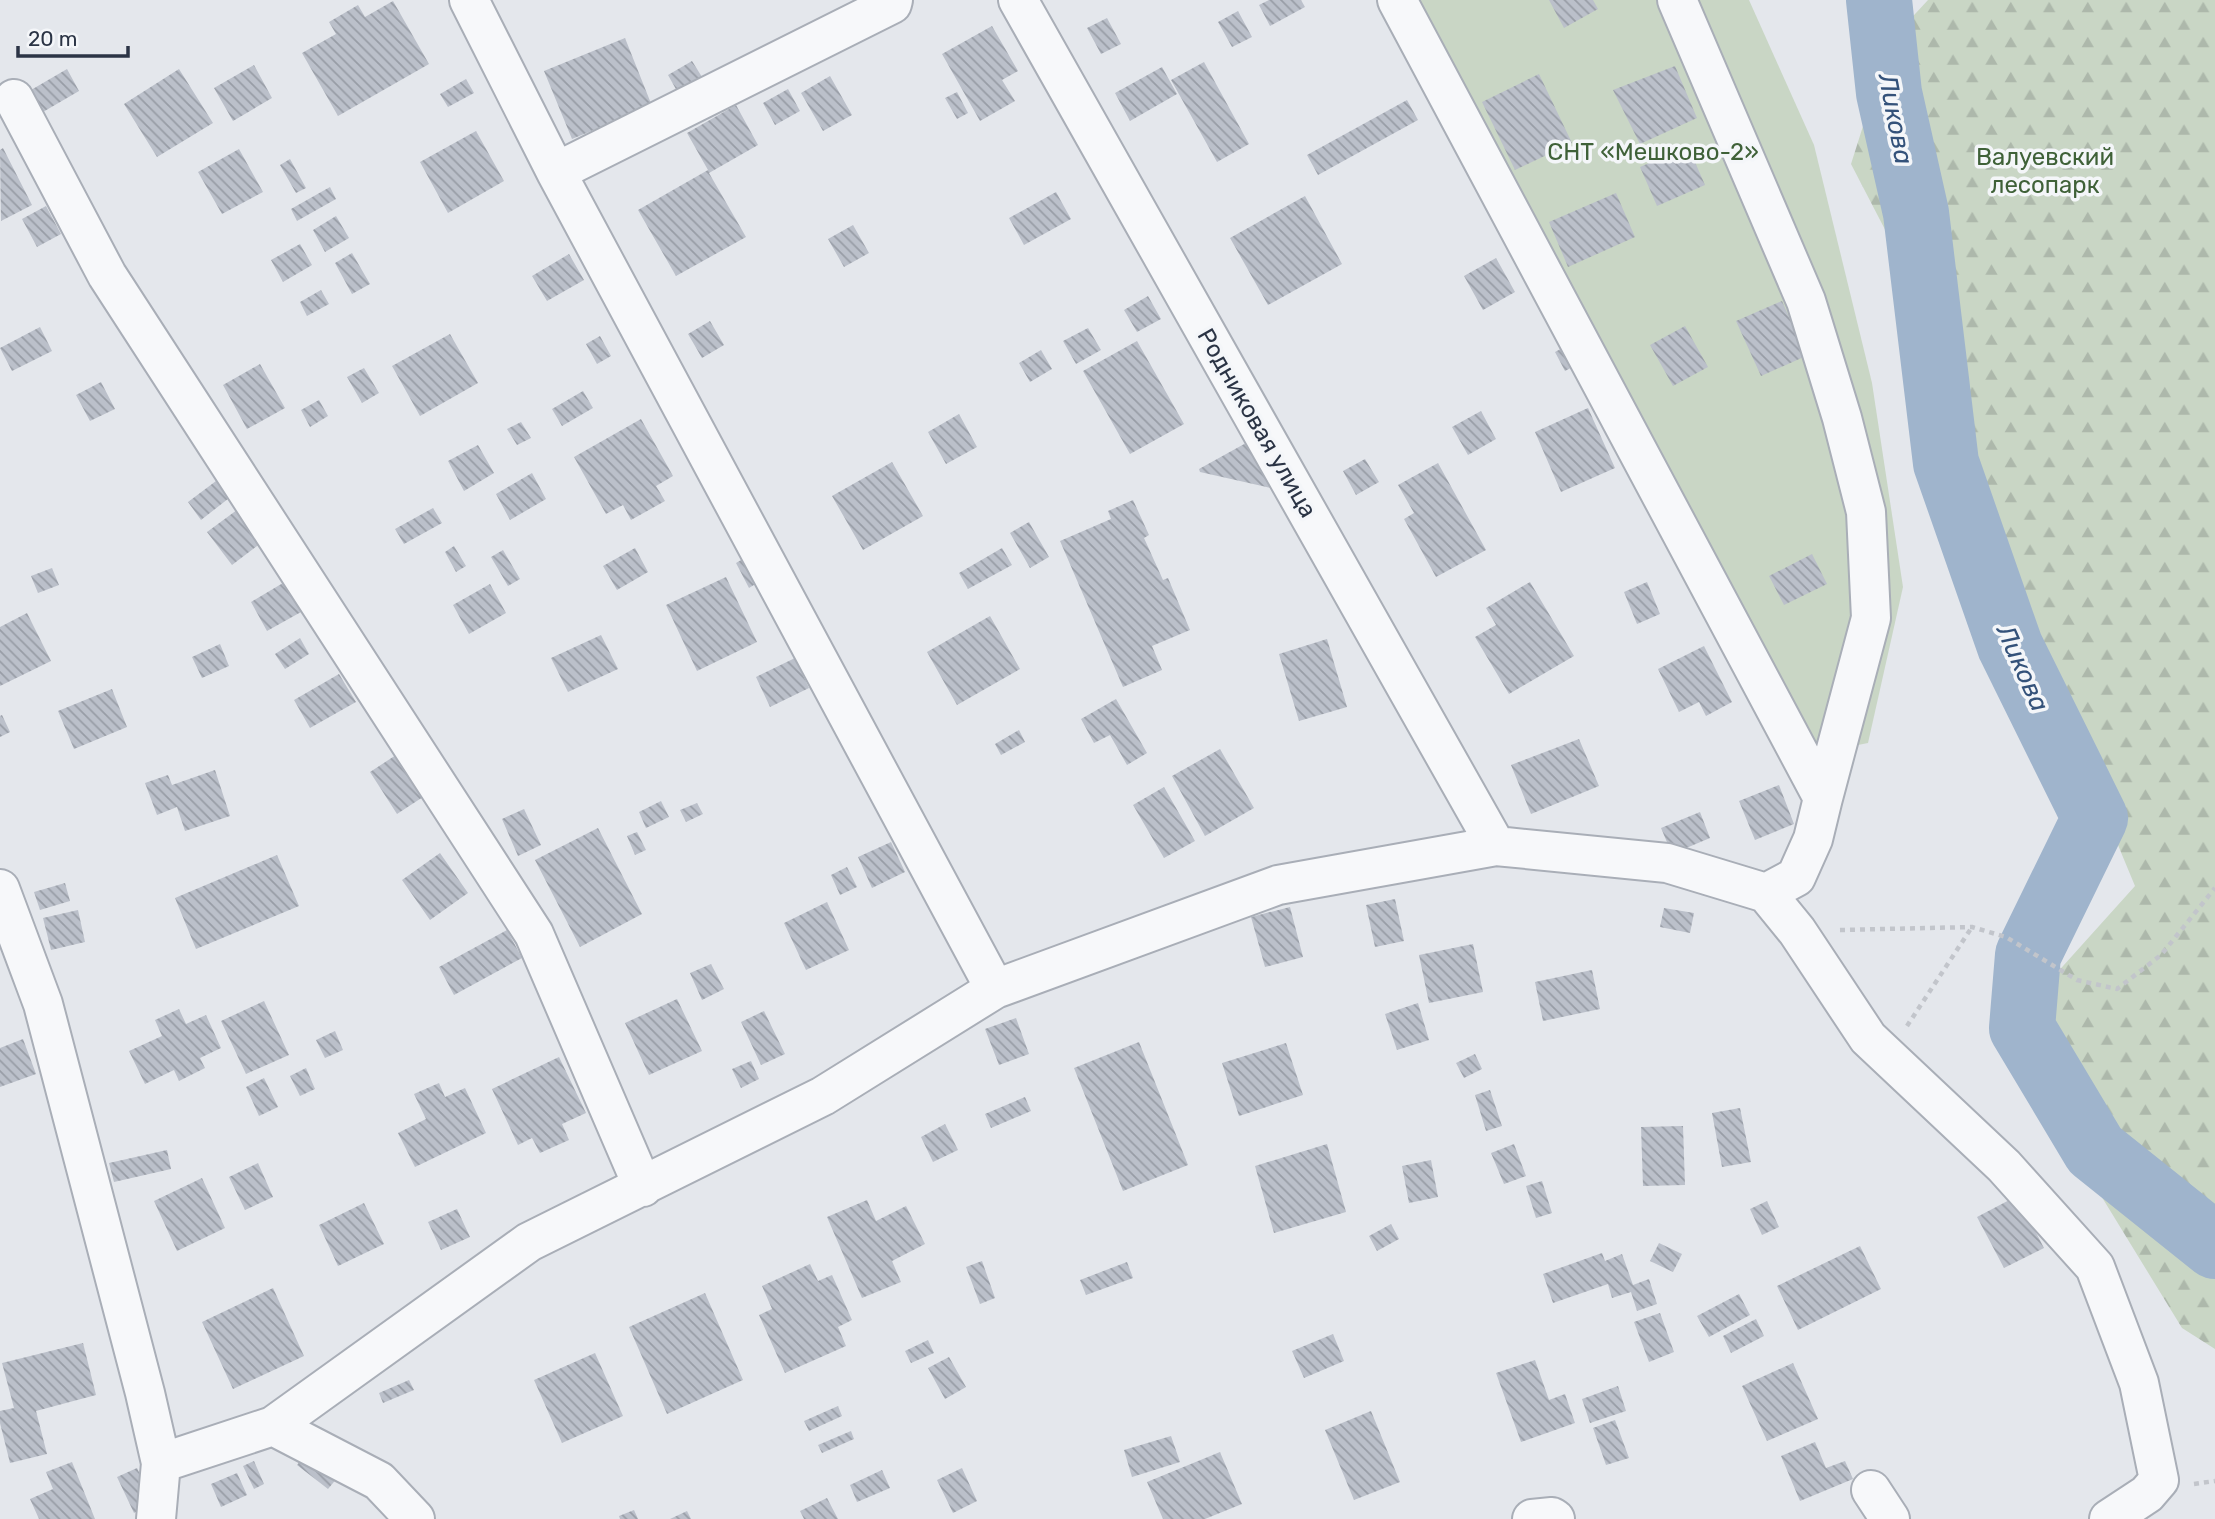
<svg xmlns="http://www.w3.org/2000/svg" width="2215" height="1519" font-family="Rubik,sans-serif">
<defs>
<pattern id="forest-firs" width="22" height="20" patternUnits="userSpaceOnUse" patternTransform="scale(1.75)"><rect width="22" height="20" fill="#c9d6c5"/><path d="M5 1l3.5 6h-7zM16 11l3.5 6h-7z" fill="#adb8ab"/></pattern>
<pattern id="building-back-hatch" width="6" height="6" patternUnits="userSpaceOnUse" patternTransform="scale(1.75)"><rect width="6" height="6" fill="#bbc0ca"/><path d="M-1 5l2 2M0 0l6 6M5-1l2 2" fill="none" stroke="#989da6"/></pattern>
</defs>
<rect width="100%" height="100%" fill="#e4e7ec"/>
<!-- forest -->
<path fill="url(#forest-firs)" d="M1928,0H2215V1349L2182,1328L2002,1034L2135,886L2076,744L1991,574L1935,326L1851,164L1890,41Z"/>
<!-- garden -->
<path fill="#c9d6c5" d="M1406,0H1749L1814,145L1872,383L1903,587L1868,743L1803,756Z"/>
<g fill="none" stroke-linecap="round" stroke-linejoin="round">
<!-- river -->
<path stroke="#9fb4cc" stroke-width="66" d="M1879,0L1889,93L1916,213L1946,463L2010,646L2095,818L2028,955L2022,1028L2095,1150L2215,1246"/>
</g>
<!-- building -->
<path fill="url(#building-back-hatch)" d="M1269,0H1301L1305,7L1270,26L1259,5Z
M1549,0H1593L1598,9L1564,28Z
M393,1L429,64L338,116L302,53L336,34L329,22L358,5L365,17Z
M1238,11L1252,37L1232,47L1218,22Z
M1107,18L1121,44L1101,54L1087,28Z
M992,26L1018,71L1002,80L1015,101L980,121L942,54Z
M625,38L652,106L572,139L544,71Z
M692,61L702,77L677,91L668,75Z
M1204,62L1249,144L1217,162L1171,80Z
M254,65L272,98L233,121L214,88Z
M1675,66L1697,118L1640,144L1613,90Z
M1162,67L1177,94L1130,121L1115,93Z
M67,69L79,91L43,112L31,90Z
M179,69L213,123L157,157L124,104Z
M1539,74L1572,143L1515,170L1482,102Z
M830,76L852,115L823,131L801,93Z
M466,79L474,93L448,107L440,94Z
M788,89L800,111L775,125L763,103Z
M957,92L968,113L957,119L945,98Z
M1407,100L1418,120L1318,175L1307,155Z
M736,105L758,145L709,173L746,237L676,276L638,210L708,170L687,133Z
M476,131L504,181L448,213L420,162Z
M1688,146L1705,185L1657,206L1640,167Z
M3,148L32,205L1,221L0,150Z
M239,149L263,192L222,214L198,172Z
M290,159L306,188L296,193L280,165Z
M330,187L336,199L297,221L291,209Z
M1056,192L1071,219L1024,245L1009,218Z
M1616,193L1635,237L1568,267L1549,222Z
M1305,196L1342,264L1268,305L1230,238Z
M46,206L61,234L37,247L22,219Z
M336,216L349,238L325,252L313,230Z
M853,225L869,253L844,267L828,239Z
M300,244L312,265L283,282L271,260Z
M352,253L370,284L352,294L335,263Z
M569,254L584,280L547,301L532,276Z
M1496,258L1515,292L1483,310L1464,276Z
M321,290L329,304L307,316L300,302Z
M1148,296L1161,319L1137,332L1124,310Z
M1782,301L1806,356L1761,376L1736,321Z
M710,321L724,345L702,358L688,334Z
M1685,326L1708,367L1673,386L1650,345Z
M40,327L52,351L12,371L0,348Z
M1088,328L1101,350L1076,364L1063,341Z
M450,334L478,383L420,416L392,366Z
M600,336L611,356L597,364L586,344Z
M1137,341L1184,424L1130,454L1083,371Z
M1568,345L1578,364L1565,371L1555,352Z
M1041,350L1052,369L1030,382L1019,363Z
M260,364L285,408L247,429L223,385Z
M364,368L379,393L362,403L347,377Z
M101,382L115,409L90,421L76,395Z
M583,391L593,408L562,426L552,409Z
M319,400L328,416L310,427L301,410Z
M1588,408L1615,468L1561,492L1535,432Z
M1481,411L1496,439L1468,455L1452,427Z
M959,414L977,447L946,464L928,432Z
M641,419L673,476L656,486L665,501L631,520L623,505L606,514L574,457Z
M521,422L531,438L517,445L507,429Z
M1246,443L1271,488L1200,472L1199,469Z
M478,445L494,473L464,491L448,461Z
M1365,459L1379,482L1356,495L1343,471Z
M892,462L923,516L863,550L832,496Z
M1438,463L1486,550L1436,577L1404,519L1414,513L1398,485Z
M532,473L546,499L510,520L496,494Z
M220,478L233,495L201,520L188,502Z
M1133,500L1149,535L1144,538L1163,580L1168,578L1190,630L1152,646L1162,670L1123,687L1060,541L1111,519L1108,511Z
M241,507L265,540L232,565L207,532Z
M433,508L442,523L404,544L395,529Z
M1029,522L1049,557L1030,568L1010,533Z
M454,546L466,566L456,572L445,552Z
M635,548L648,572L617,590L603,566Z
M1002,548L1012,565L968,589L959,573Z
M503,550L520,579L508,586L491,557Z
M1812,554L1827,584L1784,605L1769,576Z
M748,556L762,580L749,588L736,563Z
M52,568L59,585L38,593L31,576Z
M293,577L310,607L267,631L251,602Z
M726,577L757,642L697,671L666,605Z
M1530,582L1574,656L1509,694L1475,637L1496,625L1486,608Z
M1647,582L1660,614L1637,624L1624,592Z
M490,584L506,613L469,634L453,605Z
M27,613L51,661L0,686V627Z
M990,616L1020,669L957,705L927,652Z
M601,635L618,669L568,692L551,658Z
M300,638L309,654L285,669L275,654Z
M1327,639L1347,707L1299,721L1279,654Z
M220,644L229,666L202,678L192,657Z
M1704,646L1732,702L1706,716L1699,702L1679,712L1658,669Z
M795,658L809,688L770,707L756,677Z
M339,674L356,702L310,728L294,700Z
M112,689L127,727L74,749L58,711Z
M1116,699L1147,753L1127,765L1110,735L1094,743L1081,719Z
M2,715L10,732L0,737V716Z
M1019,730L1025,742L1001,755L995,744Z
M1579,739L1599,786L1531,814L1511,765Z
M1220,749L1254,808L1205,836L1172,776Z
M396,755L423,797L397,814L370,772Z
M215,770L230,816L185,831L177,807L157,815L145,783L168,775L172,785Z
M1779,785L1794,824L1755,840L1739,801Z
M1164,787L1195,841L1164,858L1133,805Z
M661,801L669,817L646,828L639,812Z
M697,803L703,814L686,822L680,810Z
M524,809L541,845L518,856L502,819Z
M1700,812L1710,838L1672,854L1661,828Z
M598,828L642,914L580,947L535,860Z
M637,832L646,850L635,855L627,836Z
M891,842L905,872L872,888L858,857Z
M440,853L468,893L430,920L402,880Z
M277,855L299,906L196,949L175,898Z
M847,867L857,887L840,895L831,875Z
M65,883L70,901L40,910L34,892Z
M1395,899L1404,941L1375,947L1366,905Z
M827,902L849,950L806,970L784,923Z
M1290,907L1303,957L1265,967L1251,917Z
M1664,908L1694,913L1690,933L1660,927Z
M78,910L85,942L51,950L43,918Z
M507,930L522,958L454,995L439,967Z
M1473,944L1483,992L1429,1003L1419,955Z
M711,964L724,989L702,1000L690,973Z
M1592,970L1600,1009L1543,1021L1535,982Z
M677,999L702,1051L649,1075L625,1023Z
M264,1001L289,1055L246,1074L221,1021Z
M1418,1003L1429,1040L1397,1050L1385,1014Z
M179,1009L186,1024L206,1015L221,1048L200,1058L205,1068L179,1081L174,1070L145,1084L129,1051L162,1036L155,1020Z
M764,1011L785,1054L761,1065L741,1022Z
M1016,1018L1029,1054L999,1065L985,1029Z
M335,1031L343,1050L325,1058L316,1040Z
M23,1039L36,1074L0,1087V1048Z
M1139,1042L1188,1165L1123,1191L1074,1068Z
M1286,1043L1303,1095L1239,1116L1222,1063Z
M1475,1054L1482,1069L1464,1078L1456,1063Z
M559,1057L586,1113L562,1124L569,1140L540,1153L532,1138L518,1145L492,1089Z
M751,1061L759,1079L741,1088L732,1069Z
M306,1068L315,1089L300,1096L290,1076Z
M264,1078L278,1107L259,1116L246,1087Z
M439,1083L445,1097L465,1088L486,1133L415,1167L398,1133L426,1119L414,1094Z
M1490,1090L1502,1126L1486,1131L1475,1095Z
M1025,1097L1031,1111L991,1128L985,1114Z
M1740,1108L1751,1162L1722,1167L1712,1113Z
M945,1124L958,1150L933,1162L921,1137Z
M1683,1126L1685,1185L1643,1186L1641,1127Z
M1327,1144L1346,1212L1274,1233L1255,1166Z
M1514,1144L1526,1176L1504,1184L1491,1153Z
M167,1150L171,1169L114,1182L109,1163Z
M1431,1160L1438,1197L1409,1203L1402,1166Z
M258,1163L273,1197L245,1210L229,1177Z
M202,1178L225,1228L177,1251L154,1201Z
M1542,1181L1552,1213L1536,1218L1526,1186Z
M2017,1196L2044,1248L2004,1268L1977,1217Z
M867,1200L876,1221L906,1206L925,1244L892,1261L901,1282L862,1298L827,1217Z
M1767,1201L1779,1227L1762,1235L1750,1209Z
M364,1203L384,1244L338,1266L319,1225Z
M457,1209L470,1237L441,1250L428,1222Z
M1391,1224L1399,1239L1377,1251L1369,1236Z
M1659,1243L1682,1254L1673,1272L1650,1261Z
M1860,1246L1881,1289L1798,1330L1777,1286Z
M1602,1253L1605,1261L1622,1254L1633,1285L1649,1279L1657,1304L1637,1311L1631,1292L1612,1298L1608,1284L1553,1303L1543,1274Z
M982,1261L995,1298L980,1304L966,1267Z
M1127,1262L1133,1278L1086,1295L1080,1280Z
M810,1264L818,1281L832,1275L852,1320L838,1327L846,1346L785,1373L759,1315L772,1309L762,1286Z
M273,1288L304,1356L233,1389L202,1322Z
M705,1293L743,1380L667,1414L629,1327Z
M1739,1294L1750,1315L1709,1337L1697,1316Z
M1660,1313L1674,1352L1649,1362L1634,1322Z
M1756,1319L1764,1336L1731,1353L1723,1336Z
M1333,1334L1344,1361L1304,1378L1292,1351Z
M928,1340L934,1353L911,1363L905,1351Z
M83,1343L96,1395L36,1411L47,1454L10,1463L0,1423V1411L14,1408L2,1363Z
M595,1353L623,1416L562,1443L534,1380Z
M949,1357L966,1387L945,1399L928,1368Z
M1535,1360L1549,1400L1565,1394L1575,1423L1521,1442L1496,1373Z
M1793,1363L1818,1419L1767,1441L1742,1386Z
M409,1380L414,1390L383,1403L379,1393Z
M1618,1386L1626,1411L1590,1423L1582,1399Z
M838,1406L842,1416L809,1431L804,1421Z
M1371,1411L1400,1482L1354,1500L1325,1430Z
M1615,1420L1629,1458L1606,1465L1593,1428Z
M851,1431L854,1439L822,1453L818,1445Z
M1171,1436L1180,1462L1132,1477L1124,1450Z
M1815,1442L1826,1468L1845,1461L1853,1479L1800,1501L1781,1456Z
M1220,1452L1242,1504L1205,1519H1163L1147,1482Z
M307,1453L338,1477L328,1489L297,1465Z
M254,1461L264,1484L254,1489L243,1466Z
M72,1462L95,1519H39L30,1499L53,1489L46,1472Z
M137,1468L154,1503L134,1513L117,1477Z
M962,1468L977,1501L953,1513L937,1480Z
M882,1470L890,1488L857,1502L850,1485Z
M237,1473L247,1495L221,1507L211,1484Z
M827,1498L838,1519H804L800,1511Z
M634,1510L638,1519H620L619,1516Z
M687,1511L691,1519H670Z"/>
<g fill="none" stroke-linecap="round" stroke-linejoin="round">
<defs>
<path id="minor" d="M469,0L556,172L995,989
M1018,0L1496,846
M1397,0L1823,798L1813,839L1796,877L1766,893
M1677,0L1806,301L1842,418L1866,512L1871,618L1823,798
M14,99L107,275L534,934L643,1187
M556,172L892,4L893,0
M0,889L43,1004L145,1393L161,1463L156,1519
M273,1426L379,1481L415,1519
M161,1463L273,1426L529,1242L823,1096L995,989L1278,885L1496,846L1667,863L1766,893L1797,931L1868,1038L2004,1166L2095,1267L2139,1383L2159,1480L2147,1494L2109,1519
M1871,1490L1890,1519
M1532,1519L1552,1517L1555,1519"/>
</defs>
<!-- minor casing -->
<use href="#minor" stroke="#a9aeb7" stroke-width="42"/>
<!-- path -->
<path stroke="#c2c5cb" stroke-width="4.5" stroke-dasharray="5 5" stroke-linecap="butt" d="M1840,930L1972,927L2006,937L2077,980L2117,989L2161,955L2215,888
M1907,1026L1972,927
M2194,1484L2215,1481"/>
<!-- minor -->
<use href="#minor" stroke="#f7f8fa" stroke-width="38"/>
</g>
<g text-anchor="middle" stroke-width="7" stroke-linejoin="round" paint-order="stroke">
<!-- park labels -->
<g font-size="24" fill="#3f6138" stroke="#f4f6f9">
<text x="1653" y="160">СНТ «Мешково-2»</text>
<text x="2045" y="165">Валуевский<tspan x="2045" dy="28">лесопарк</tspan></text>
</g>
<!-- street labels -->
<g font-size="24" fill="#2b3445" stroke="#f4f6f9">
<text transform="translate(1257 423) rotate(60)" y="8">Родниковая улица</text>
</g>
<!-- water labels -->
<g font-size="26" font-style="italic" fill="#34527a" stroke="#f4f6f9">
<text transform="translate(1896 119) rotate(79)" y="9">Ликова</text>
<text transform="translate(2023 668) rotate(66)" y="9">Ликова</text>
</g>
</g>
<!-- scale -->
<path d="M18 46v10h110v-10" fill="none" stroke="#2b3445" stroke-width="3.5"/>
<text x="28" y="46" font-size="21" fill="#2b3445" stroke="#f4f6f9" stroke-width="5" paint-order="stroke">20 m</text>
</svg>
